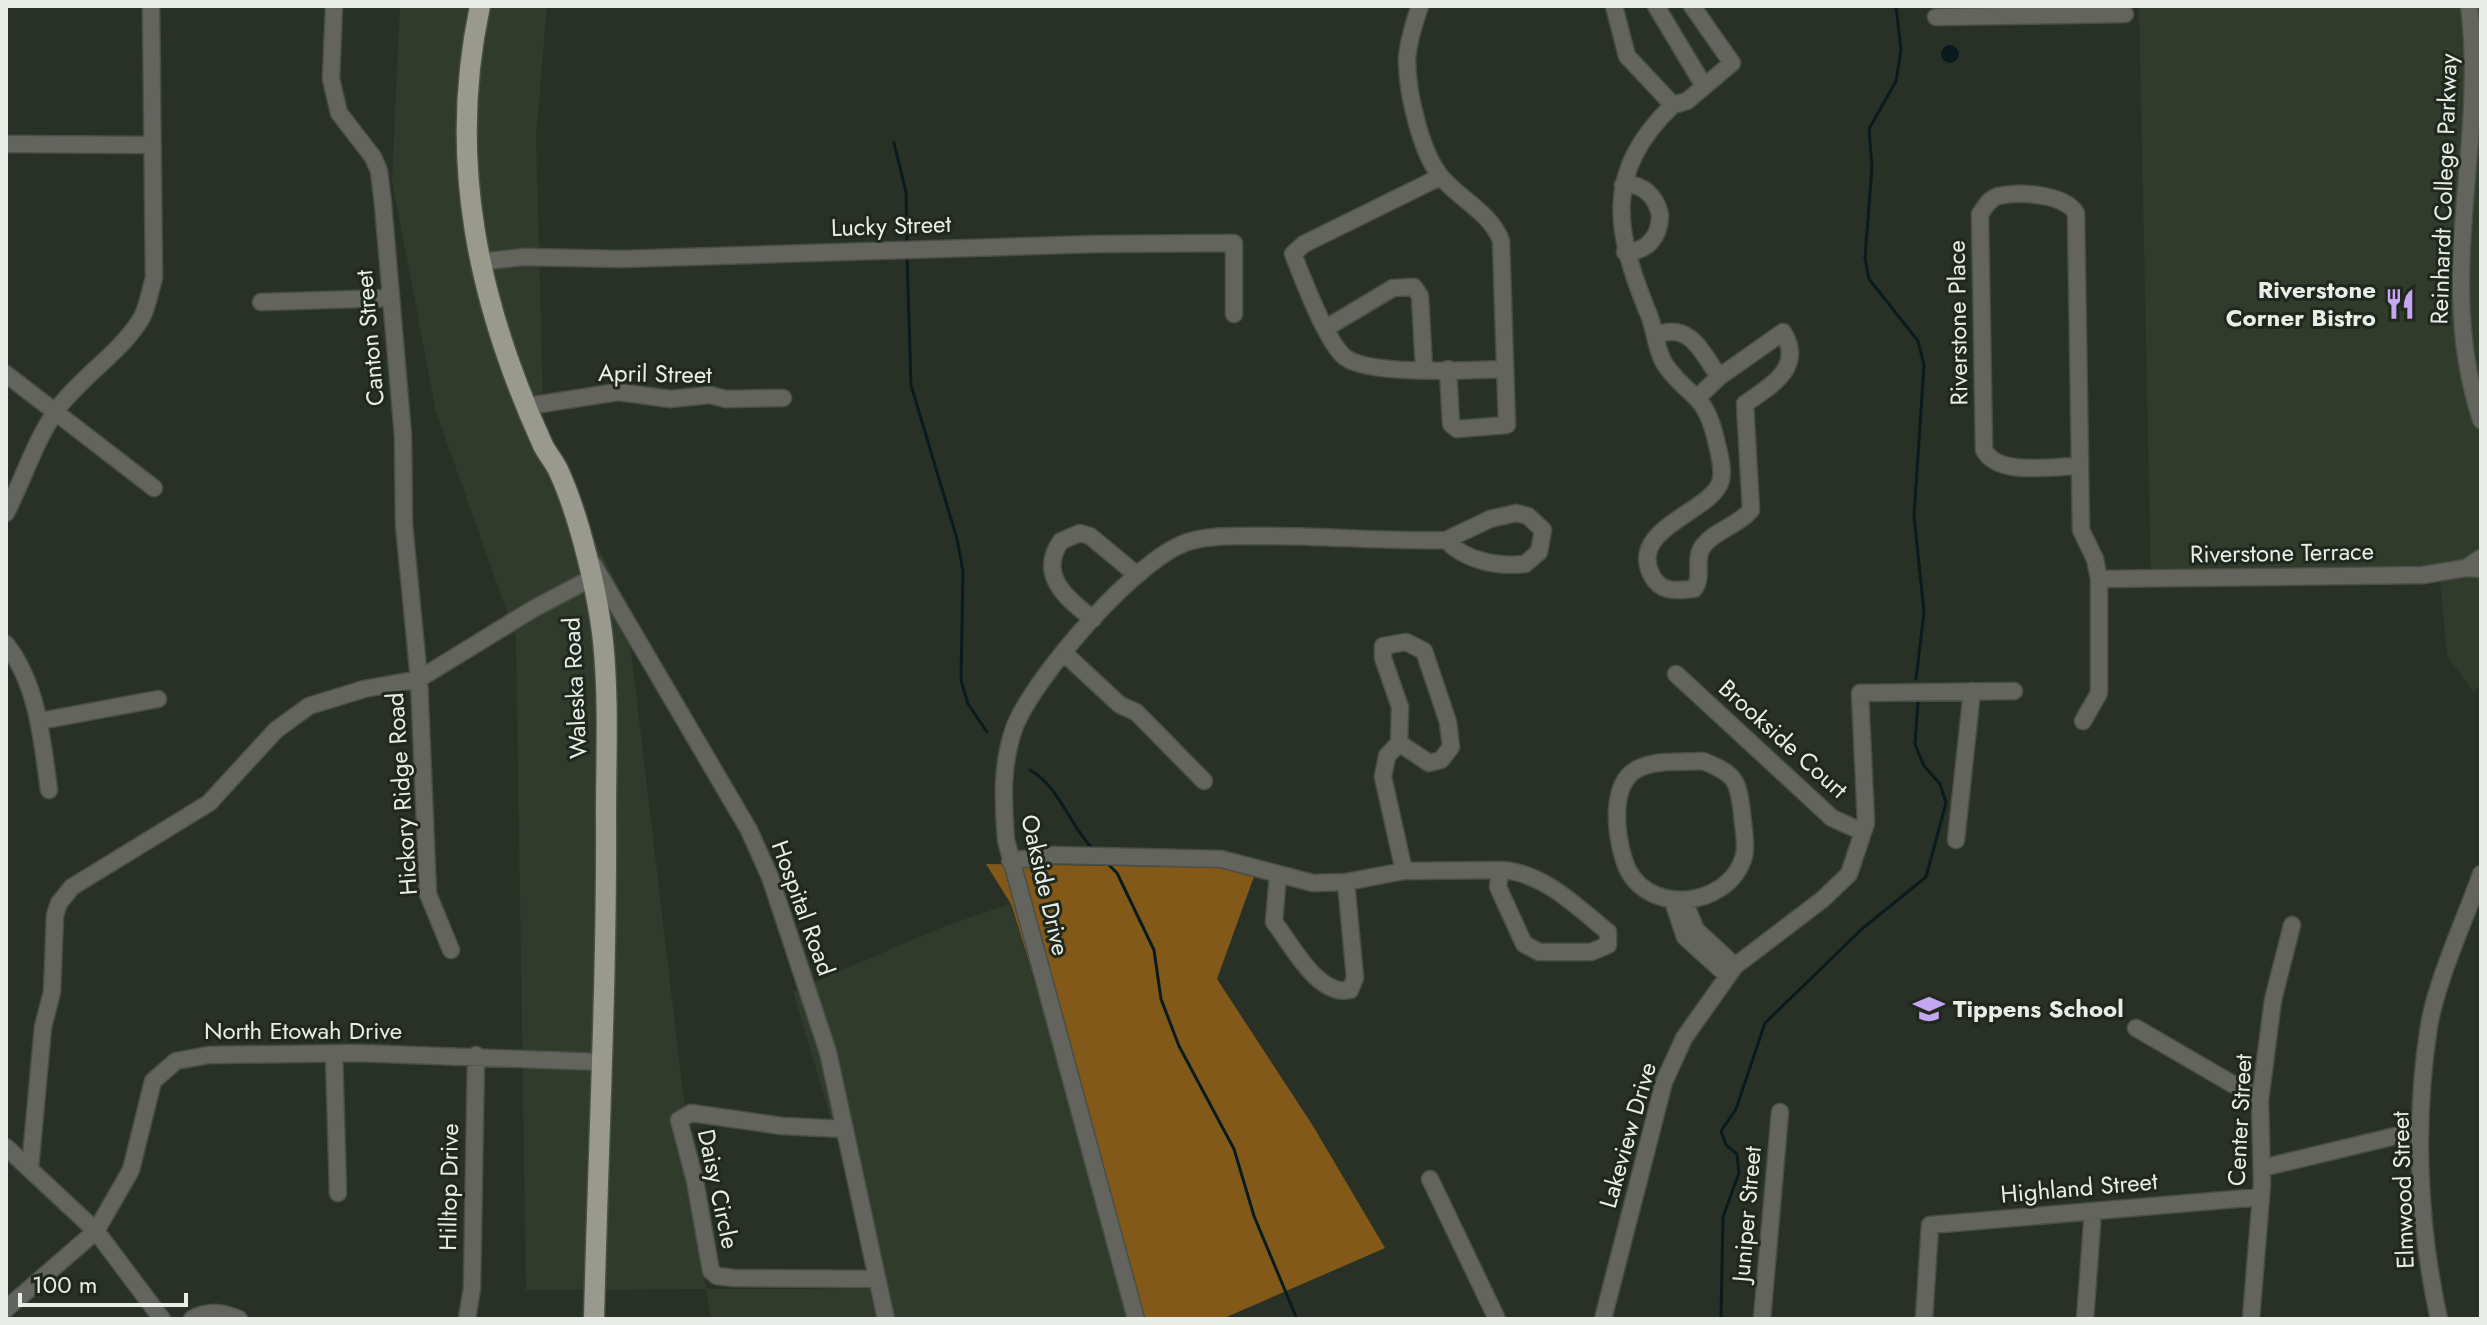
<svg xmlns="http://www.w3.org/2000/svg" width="2487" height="1325" font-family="Jost,sans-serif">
<rect width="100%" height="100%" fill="#293127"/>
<!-- built -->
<path fill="#303b2c" d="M400,6H547L536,136L544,441L625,600L706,1289H881L793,991L945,926L1010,904L1140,1319H711L706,1289L526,1290L516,637L436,412L392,180Z
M2139,6H2475L2481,50V683L2473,692L2447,655L2439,571L2151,580Z"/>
<!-- forest -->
<path fill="#83591a" d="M986,864L1257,868L1217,979L1313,1126L1385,1248L1222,1319H1140L1011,904Z"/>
<!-- water -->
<path fill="#091b1d" d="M1941 54a9 9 0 1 1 18 0a9 9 0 1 1-18 0Z"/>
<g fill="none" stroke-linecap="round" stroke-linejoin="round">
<!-- stream -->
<path stroke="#091b1d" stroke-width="3" d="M1896,6L1901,50L1896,81L1869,129L1872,167L1865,258L1869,279L1918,341L1924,365L1914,516L1924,612L1916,679
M894,143L906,192L907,240
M907,256L911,385L957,539L963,571L961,680L968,704L987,732
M1030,770C1060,787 1069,825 1093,849
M1108,864L1117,873L1154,950L1161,999L1179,1046L1234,1149L1254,1216L1297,1319
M1721,1319L1723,1217L1739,1173L1737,1154L1726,1145L1721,1131L1736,1109L1765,1023L1863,928L1926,877L1946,803L1940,784L1924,766L1915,744L1918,701"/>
<defs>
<path id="minor" d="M334,6L331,79L339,113L373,157L379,171L383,204L403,436L404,525L419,679L428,894L451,950
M1420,6C1414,23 1408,42 1407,60C1407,92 1421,154 1442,178C1460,199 1492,214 1501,241L1507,425L1457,429L1451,424L1448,369
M1614,6L1627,56L1673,105L1687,101L1732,63L1692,6
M1656,6L1704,86
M2469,6C2487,147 2434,277 2481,420
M1936,17L2125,14
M1673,105C1602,173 1615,232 1649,315C1655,330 1657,354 1666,366C1690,399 1705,392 1716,440C1719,453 1726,475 1718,487C1702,514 1628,531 1652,576C1662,594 1677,590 1694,589C1704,576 1693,560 1703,546C1715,530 1738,526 1751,510L1745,404C1770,386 1805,368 1783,332L1719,377L1698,397
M6,144L151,145
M1440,177L1304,244L1293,254C1302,276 1327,345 1346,358C1372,376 1471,370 1504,369
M1623,185C1643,183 1656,196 1660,215C1660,237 1647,252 1625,252
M479,262L523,257L622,259L1096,244L1234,243V314
M261,302L390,298
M1326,328L1393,288L1414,287L1420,296L1424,369
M1657,335C1690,321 1703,354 1719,377
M6,374L154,488
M528,406L618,392L670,399L710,395L726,399L783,398
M2080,466C2053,466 1998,477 1984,450L1980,214C1985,207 1989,199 1998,196C2020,191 2064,194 2076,213L2081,530L2095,559L2099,579V693L2083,721
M6,513C24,478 35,440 58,408C83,375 120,353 141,319C148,307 150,290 154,278L151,6
M1516,513L1528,516L1543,530L1539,552L1525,564C1498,567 1465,561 1446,540L1490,519Z
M2481,558L2466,568L2481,569
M593,564L749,830L770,877L828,1052L886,1319
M2099,579L2423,575L2466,568
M1093,619C1067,599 1037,575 1061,541L1080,533L1090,536L1137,575
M1406,642L1424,651L1448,722L1451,747L1441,760L1429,763L1399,743L1400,707L1383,658V646Z
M6,644C38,685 42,740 49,790
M1064,653L1120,705L1136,712L1204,781
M1676,674L1832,818L1863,832
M40,721L158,699
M1399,743L1387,756L1383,777L1404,871
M1703,761C1735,774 1738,779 1742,813C1743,826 1747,844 1744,856C1729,910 1641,917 1624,860C1616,834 1608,779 1642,767C1659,760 1684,762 1703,761Z
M1956,840L1972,691
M1010,861L1054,855L1221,859L1313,883L1346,882L1404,871L1500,870
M1500,870C1542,871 1577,907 1608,932V945L1591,952H1539L1524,944L1498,887Z
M1278,874L1274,922C1292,945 1318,997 1350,990L1355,978L1346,882
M1672,899L1685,937L1728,976
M1684,901L1696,930L1735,966
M2136,1028L2260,1100
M334,1054L338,1193
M845,1129L782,1126L691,1113L679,1120L695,1181L711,1271L717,1276L734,1278L876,1279
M6,1147L96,1231L162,1319
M30,1168L43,1027L52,992L55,915L59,903L72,887L209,803L276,730L309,706L364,689L419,679L533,609L590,579
M2262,1168L2420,1130
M1430,1179L1497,1319
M6,1309L96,1231L131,1170L153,1081L176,1061L209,1055L358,1053L600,1062
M192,1319C208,1310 222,1312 239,1319
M467,1319L472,1288L476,1055
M1136,1319L1006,840C1003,801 1001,763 1015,726C1035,676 1140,554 1191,541C1213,535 1236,536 1258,536C1321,535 1383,542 1446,540
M1603,1319L1664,1082L1684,1038L1735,966L1823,899L1849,874L1866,823L1860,693L2014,691
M1762,1319L1780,1112
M1924,1319L1930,1225L2260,1197
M2085,1319L2093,1211
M2251,1319L2262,1184L2260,1100L2273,1000L2292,925
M2439,1319C2418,1226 2414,1120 2429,1026C2437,979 2465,920 2481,874"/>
<path id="major" d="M480,6C447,160 478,302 542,443C546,453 555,462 559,472C579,515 598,594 603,641C609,699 606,757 606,815C607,983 598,1151 594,1319"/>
</defs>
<!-- minor casing -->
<use href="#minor" stroke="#484f46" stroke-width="19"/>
<!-- major casing -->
<use href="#major" stroke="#484f46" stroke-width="23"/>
<!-- minor -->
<use href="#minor" stroke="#64645e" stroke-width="16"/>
<!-- major -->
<use href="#major" stroke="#99998d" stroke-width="20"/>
</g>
<!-- icons -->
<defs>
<symbol id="restaurant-bare" viewBox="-9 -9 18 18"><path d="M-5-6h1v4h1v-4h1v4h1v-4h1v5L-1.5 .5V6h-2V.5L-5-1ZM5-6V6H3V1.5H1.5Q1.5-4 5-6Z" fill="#c5a7f1" stroke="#20271d" stroke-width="2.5" paint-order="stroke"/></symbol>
<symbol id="school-bare" viewBox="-9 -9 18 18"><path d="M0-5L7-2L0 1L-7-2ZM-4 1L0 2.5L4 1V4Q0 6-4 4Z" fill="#c5a7f1" stroke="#20271d" stroke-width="2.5" paint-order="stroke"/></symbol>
</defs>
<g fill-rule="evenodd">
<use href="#restaurant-bare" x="2378" y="282" width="44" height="44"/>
<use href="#school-bare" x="1907" y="987" width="44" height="44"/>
</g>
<g text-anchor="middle" stroke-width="6" stroke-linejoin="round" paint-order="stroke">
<!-- street labels -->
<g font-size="24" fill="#e8ede7" stroke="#20271d">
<text transform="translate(2444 189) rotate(-88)" y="8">Reinhardt College Parkway</text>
<text transform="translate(891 226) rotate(-2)" y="8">Lucky Street</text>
<text transform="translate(1958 323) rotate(-91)" y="8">Riverstone Place</text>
<text transform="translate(370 338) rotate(-95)" y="8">Canton Street</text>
<text transform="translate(655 374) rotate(1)" y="8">April Street</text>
<text transform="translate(2282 553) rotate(-1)" y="8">Riverstone Terrace</text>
<text transform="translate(575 688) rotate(-93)" y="8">Waleska Road</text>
<text transform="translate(1783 739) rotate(42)" y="8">Brookside Court</text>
<text transform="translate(402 794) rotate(-94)" y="8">Hickory Ridge Road</text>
<text transform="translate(1045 885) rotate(77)" y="8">Oakside Drive</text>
<text transform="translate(803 908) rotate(70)" y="8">Hospital Road</text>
<text x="303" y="1039">North Etowah Drive</text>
<text transform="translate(2240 1120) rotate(-87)" y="8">Center Street</text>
<text transform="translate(1628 1135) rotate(-74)" y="8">Lakeview Drive</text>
<text transform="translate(449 1187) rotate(-89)" y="8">Hilltop Drive</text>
<text transform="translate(2079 1188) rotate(-5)" y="8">Highland Street</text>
<text transform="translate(718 1189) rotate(78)" y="8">Daisy Circle</text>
<text transform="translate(2403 1190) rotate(-92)" y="8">Elmwood Street</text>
<text transform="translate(1747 1214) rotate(-85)" y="8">Juniper Street</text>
</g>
<!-- poi labels -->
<g font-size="24" font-weight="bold" fill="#e8ede7" stroke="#20271d" text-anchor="end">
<text x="2376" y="298">Riverstone<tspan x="2376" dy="28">Corner Bistro</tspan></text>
<text x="1953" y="1017" text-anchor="start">Tippens School</text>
</g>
</g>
<!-- border -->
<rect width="2487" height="1325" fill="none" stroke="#e8ede7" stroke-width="16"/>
<!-- scale -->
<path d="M20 1293v12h166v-12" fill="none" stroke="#e8ede7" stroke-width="4"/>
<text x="32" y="1293" font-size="24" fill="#e8ede7" stroke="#20271d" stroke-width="6" paint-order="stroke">100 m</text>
</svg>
